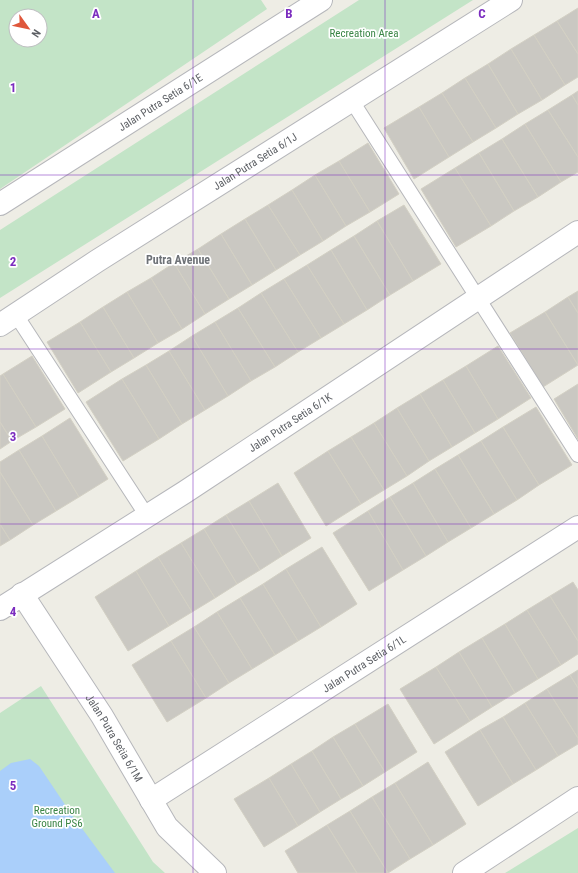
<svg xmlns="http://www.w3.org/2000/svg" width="578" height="873" font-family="'Roboto Condensed',sans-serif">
<rect width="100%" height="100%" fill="#eeede5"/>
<!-- green -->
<path fill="#c3e4c7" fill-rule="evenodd" d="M0,0H261L267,9L0,189ZM16,16H40V40H16Z
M359,0H473L0,298V230Z
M41,686L153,862L165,873H0V713Z
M578,828V873H505Z"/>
<!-- water -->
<path fill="#aacffa" d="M30,759L39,766L72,815L115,873H0V771L11,763Z"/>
<!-- building -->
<path fill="#cac8c2" stroke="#d3d0c4" d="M578,8V54L557,21Z
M557,21L578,54V77L565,85L534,35Z
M534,35L565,85L542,100L511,49Z
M511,49L542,100L518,114L488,64Z
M488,64L518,114L496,128L465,78Z
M465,78L496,128L473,142L442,93Z
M578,91V105L572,95Z
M442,93L473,142L449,157L419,107Z
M572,95L578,105V157L548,110Z
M419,107L449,157L414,179L384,128Z
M548,110L578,157V172L561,182L525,124Z
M525,124L561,182L538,197L502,139Z
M502,139L538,197L514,211L479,153Z
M368,143L399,194L370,212L339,161Z
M479,153L514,211L491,226L455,168Z
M339,161L370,212L346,226L315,175Z
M455,168L491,226L456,247L421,189Z
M315,175L346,226L323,241L292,190Z
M292,190L323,241L300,255L268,205Z
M268,205L300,255L276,270L245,219Z
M404,205L441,264L413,281L377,221Z
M245,219L276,270L252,285L221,234Z
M377,221L413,281L390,295L354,236Z
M221,234L252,285L229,299L198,249Z
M354,236L390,295L367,310L331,250Z
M198,249L229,299L205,314L174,263Z
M331,250L367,310L344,324L307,265Z
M174,263L205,314L182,329L151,278Z
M307,265L344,324L321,338L284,279Z
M151,278L182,329L158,343L127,292Z
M284,279L321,338L298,352L261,293Z
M578,291V313L568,297Z
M127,292L158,343L134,358L103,307Z
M261,293L298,352L275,367L238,308Z
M568,297L578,313V365L545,312Z
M103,307L134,358L111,372L80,322Z
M238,308L275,367L251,381L215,322Z
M545,312L578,365L543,387L510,333Z
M80,322L111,372L78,393L47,342Z
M215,322L251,381L228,396L192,336Z
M192,336L228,396L205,410L169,351Z
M498,346L531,398L498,419L466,366Z
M169,351L205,410L182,424L146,365Z
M32,356L65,409L36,427L3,374Z
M146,365L182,424L159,439L122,379Z
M466,366L498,419L475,433L443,380Z
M3,374L36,427L12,441L0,422V376Z
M122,379L159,439L123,461L86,402Z
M443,380L475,433L452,447L420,394Z
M578,384V439L554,399Z
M420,394L452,447L429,461L397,408Z
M536,407L572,465L539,485L503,427Z
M397,408L429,461L407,476L374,423Z
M70,418L108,479L79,497L42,436Z
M0,422L12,441L0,449Z
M374,423L407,476L384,490L351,437Z
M503,427L539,485L517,500L481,441Z
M42,436L79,497L56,511L19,450Z
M351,437L384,490L361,504L328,451Z
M481,441L517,500L494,514L458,455Z
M19,450L56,511L33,525L0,472V462Z
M328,451L361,504L326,526L294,473Z
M458,455L494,514L471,528L435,469Z
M435,469L471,528L448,542L413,483Z
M0,472L33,525L10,540L0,524Z
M278,483L311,538L282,556L249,501Z
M413,483L448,542L426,556L390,497Z
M390,497L426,556L403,570L368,511Z
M249,501L282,556L260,570L226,515Z
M368,511L403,570L369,591L333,533Z
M226,515L260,570L237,584L204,529Z
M0,524L10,540L0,546Z
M204,529L237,584L215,598L181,543Z
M181,543L215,598L192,612L158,557Z
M322,547L357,604L321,627L286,569Z
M158,557L192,612L169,626L136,571Z
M286,569L321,627L298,641L263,584Z
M136,571L169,626L128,651L95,597Z
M573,582L578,590V641L550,596Z
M263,584L298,641L275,655L240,598Z
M550,596L578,641V654L561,665L527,610Z
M240,598L275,655L252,669L217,612Z
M527,610L561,665L538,679L505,624Z
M217,612L252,669L229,683L194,627Z
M505,624L538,679L515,693L482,638Z
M194,627L229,683L206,698L171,641Z
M482,638L515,693L492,707L459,652Z
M171,641L206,698L167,722L132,665Z
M459,652L492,707L470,721L436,667Z
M436,667L470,721L434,744L400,689Z
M578,670V688L570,675Z
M570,675L578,688V738L547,689Z
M547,689L578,738V744L558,756L525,703Z
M525,703L558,756L536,770L503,717Z
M388,704L417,752L385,772L355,724Z
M503,717L536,770L513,784L480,730Z
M355,724L385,772L363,786L333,737Z
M480,730L513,784L478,806L445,752Z
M333,737L363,786L341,799L312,751Z
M312,751L341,799L320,812L291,764Z
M428,762L466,824L433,845L395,783Z
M291,764L320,812L298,826L269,778Z
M269,778L298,826L264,847L234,799Z
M395,783L433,845L410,859L372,797Z
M372,797L410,859L388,873L350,811Z
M350,811L388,873H357L327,825Z
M327,825L357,873H298L285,851Z"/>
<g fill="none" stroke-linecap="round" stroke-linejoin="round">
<defs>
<path id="lane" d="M352,101L578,455
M16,315L147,516"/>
<g id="street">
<path id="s1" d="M0,204L321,0"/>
<path id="s2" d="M0,325L97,261L511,0"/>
<path id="s3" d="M22,594L102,716L167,827L215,873"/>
<path id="s4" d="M0,609L185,492L578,232"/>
<path id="s5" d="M151,800L578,527"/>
<path d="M464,873L578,798"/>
</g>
</defs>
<!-- lane casing -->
<use href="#lane" stroke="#b6b7bb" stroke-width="16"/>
<!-- street casing -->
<use href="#street" stroke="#b6b7bb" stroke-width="24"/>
<!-- lane -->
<use href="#lane" stroke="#fff" stroke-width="14"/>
<!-- street -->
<use href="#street" stroke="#fff" stroke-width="22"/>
</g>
<!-- grid -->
<path fill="none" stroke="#7b2cbf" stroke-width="1" stroke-opacity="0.55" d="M193,0V873M385,0V873M0,175H578M0,349H578M0,524H578M0,698H578"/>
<g text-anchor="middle" stroke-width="3.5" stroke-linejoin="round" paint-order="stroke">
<!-- park labels -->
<g font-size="11" fill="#3b8546" stroke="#fff">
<text x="364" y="37">Recreation Area</text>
<text x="57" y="814">Recreation<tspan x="57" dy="13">Ground PS6</tspan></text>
</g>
<!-- street labels -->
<g font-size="11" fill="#5d6065" stroke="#fff">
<text dy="4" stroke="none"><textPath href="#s1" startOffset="190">Jalan Putra Setia 6/1E</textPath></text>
<text dy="4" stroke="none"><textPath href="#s2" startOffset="303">Jalan Putra Setia 6/1J</textPath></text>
<text dy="4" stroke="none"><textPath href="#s4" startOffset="345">Jalan Putra Setia 6/1K</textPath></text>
<text dy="4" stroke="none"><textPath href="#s5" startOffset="253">Jalan Putra Setia 6/1L</textPath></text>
<text dy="4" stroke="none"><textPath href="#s3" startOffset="171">Jalan Putra Setia 6/1M</textPath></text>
</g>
<!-- neighbourhood labels -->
<g font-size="12" font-weight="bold" fill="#6e7277" stroke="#fff">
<text x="178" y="264">Putra Avenue</text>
</g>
</g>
<g font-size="13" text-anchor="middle" font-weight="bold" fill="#7b2cbf" stroke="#fff" stroke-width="3.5" stroke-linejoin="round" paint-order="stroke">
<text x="96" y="18">A</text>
<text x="289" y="18">B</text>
<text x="482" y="18">C</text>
<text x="13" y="92">1</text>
<text x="13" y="266">2</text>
<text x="13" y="441">3</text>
<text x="13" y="616">4</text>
<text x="13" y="790">5</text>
</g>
<!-- north arrow -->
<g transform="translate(28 28) rotate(123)"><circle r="19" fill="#ffffff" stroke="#bebfc1"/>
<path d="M0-3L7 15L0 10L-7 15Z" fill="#df573b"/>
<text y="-6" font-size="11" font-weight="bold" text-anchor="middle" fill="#5d6065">N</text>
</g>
</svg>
